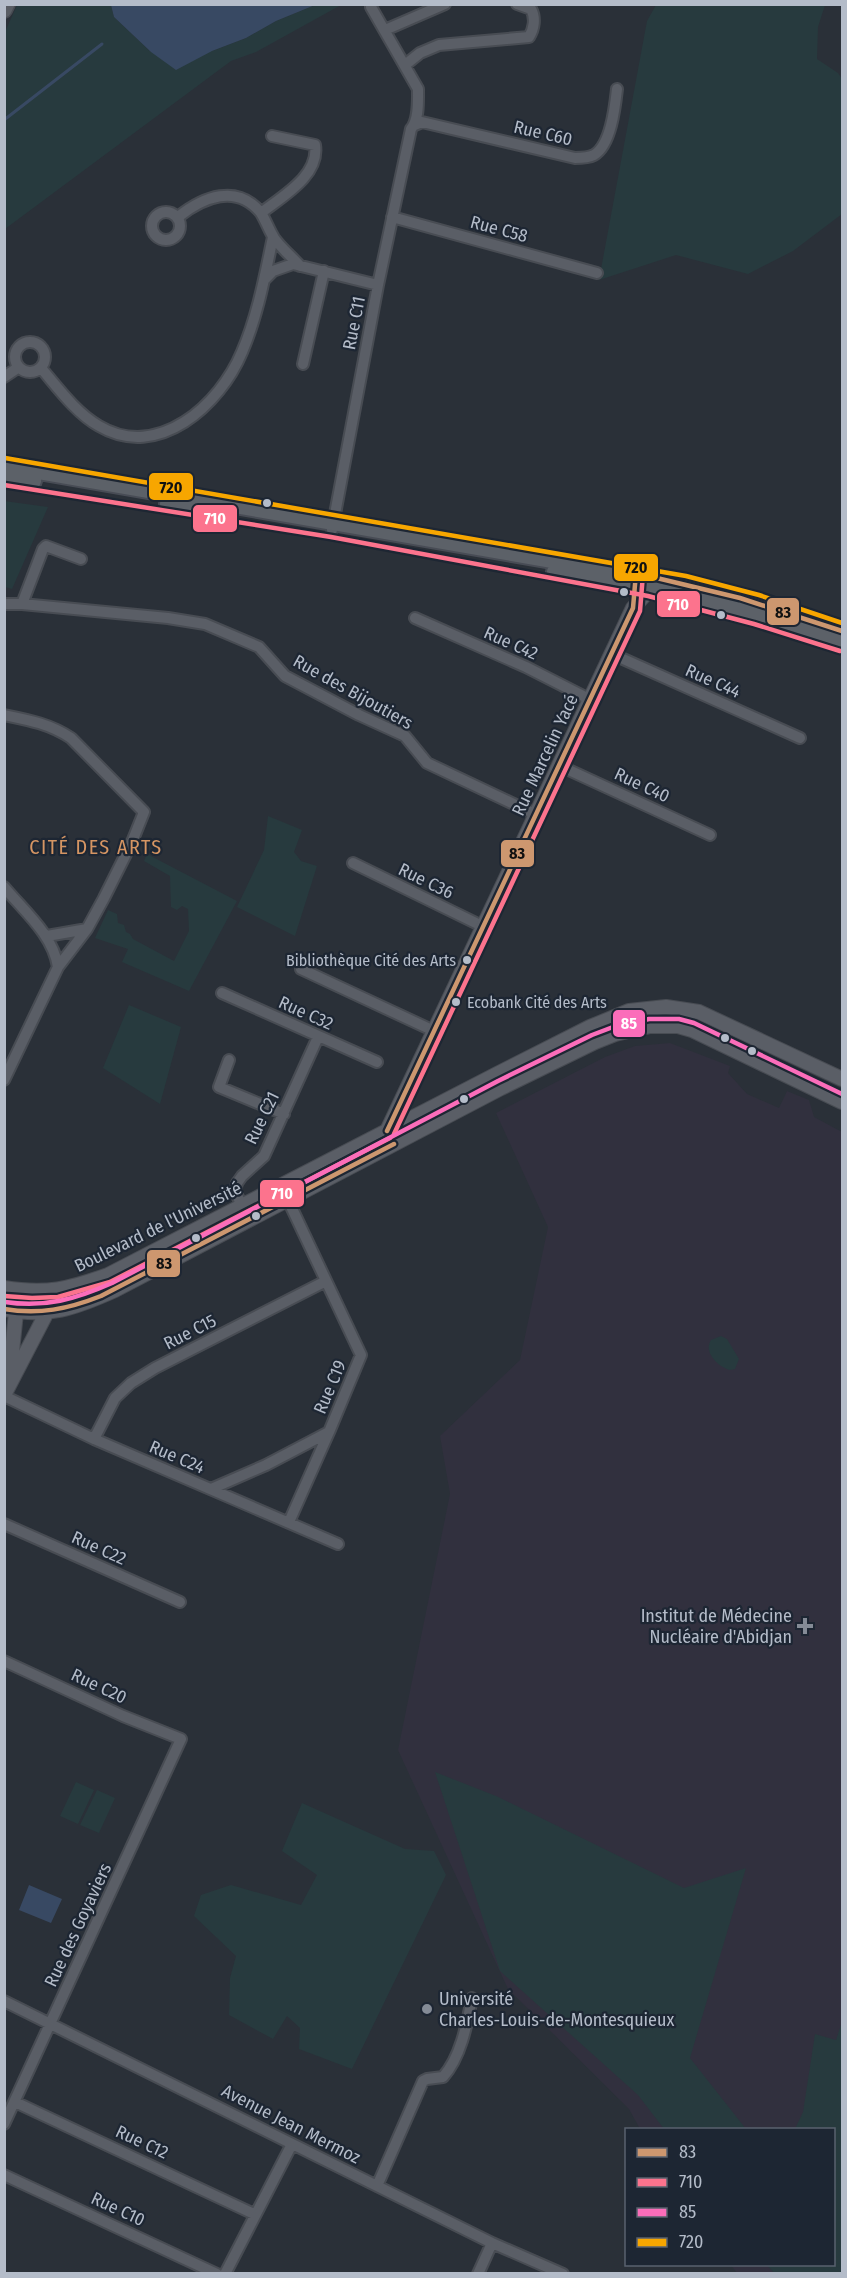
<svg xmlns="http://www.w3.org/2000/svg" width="847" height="2278" font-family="'Fira Sans Condensed',sans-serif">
<rect width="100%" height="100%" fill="#2a3038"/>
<!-- medical -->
<path fill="#31303e" d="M670,1043L730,1066L728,1073L747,1094L779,1108L787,1091L809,1100L814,1117L842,1132V2273H737L731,2265L834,2264V2130L640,2129L629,2109L508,1989L398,1750L450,1494L440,1436L520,1360L548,1227L496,1113L605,1057L635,1046Z"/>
<!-- green -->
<path fill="#273a3e" d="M17,5H111L114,17L151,52L212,51L246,38L276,21L315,5H341L256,52L231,61L5,229V32Z
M656,5H825L818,27L817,59L838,73L842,79V214L793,251L748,274L676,255L599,280L647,21Z
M4,501L48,507L12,589L5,587Z
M268,816L302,830L294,852L301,861L317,866L295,936L237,907L264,850Z
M147,854L237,901L189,991L122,962L128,949L95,938L108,910L117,914L118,923L124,925L126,932L130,934L133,939L174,961L189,931L188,909L182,906L177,910L171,907L170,876L144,861Z
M129,1005L181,1027L160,1104L103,1068Z
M721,1336L727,1339L739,1359L735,1369L730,1370C718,1367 703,1352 711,1340Z
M435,1772L496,1796L684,1888L746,1868L690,2058L746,2129H664L638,2095L500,1971Z
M76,1782L94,1790L78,1824L60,1816Z
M97,1790L115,1798L99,1833L80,1825Z
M302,1803L405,1849L434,1851L446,1875L352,2069L299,2049L300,2028L287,2016L273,2039L229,2015L230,1978L236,1956L194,1916L201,1895L231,1885L301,1905L317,1875L282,1851Z
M842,2022V2273H774L767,2265L834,2264V2130L795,2129L803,2112L815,2034L836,2040Z"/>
<!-- water -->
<path fill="#384963" d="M111,5V4L315,5L276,21L246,38L212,51L176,70L151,52L114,17Z
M29,1885L62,1899L51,1923L19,1910Z"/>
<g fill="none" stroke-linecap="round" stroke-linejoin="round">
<!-- stream -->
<path stroke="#384963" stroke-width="3" d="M4,120L102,44"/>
<defs>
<path id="minor" d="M385,30L445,4
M405,65L420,53L439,45L529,37C534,29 536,18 531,9L517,4
M415,125L422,122L575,158C581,158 588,158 594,155C611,145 615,107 617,89
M152 226a14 14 0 1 1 28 0a14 14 0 1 1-28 0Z
M261,213C281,197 320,176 315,145L272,136
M178,217C203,197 237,183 261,213C266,221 269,230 274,238C281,248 292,257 300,266
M392,217L597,273
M264,280L273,271L293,264L378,285
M15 357a15 15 0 1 1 30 0a15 15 0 1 1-30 0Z
M303,364L324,271
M41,368C58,388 76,413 99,426C158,461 220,405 242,352C258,315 265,275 273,237
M4,377L19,367
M332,530L378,285L411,129C419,120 418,101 418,89L371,7
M4,604H22L168,618L205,624L259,647L285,676L359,715L405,736L427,763L537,815
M22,604L43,549L46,546L81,559
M415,618L526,667L591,700
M612,654L800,738
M4,715C29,720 50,724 71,738L144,812L132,842L104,898L87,929L58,967L4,1080
M560,766L710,835
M353,863L484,927
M4,887C25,912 53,935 58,967
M47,936L87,929
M301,969L434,1031
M222,993L377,1062
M229,1060L219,1087L284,1114
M288,1200L361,1355L329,1432L289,1522
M242,1206L235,1191L237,1183L242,1176L264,1156L318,1037
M4,1396L94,1439L338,1544
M94,1439L115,1398L131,1383L155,1368L326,1281
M211,1489L266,1465L329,1432
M4,1524L180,1602
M4,1661L123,1716L181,1739L4,2124
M4,2001L492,2243L563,2274
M15,2102L254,2214
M4,2175L217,2274
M377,2186L423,2081L427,2079L443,2077C461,2057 467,2024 472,1998
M225,2274L292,2144
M478,2274L492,2243"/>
<path id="tertiary" d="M387,1131L633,608L650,589L651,583
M4,1288C47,1295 69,1289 108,1275L495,1075L590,1027L629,1011L666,1007L699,1012L842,1079
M4,1309C48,1318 75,1308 115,1290L501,1088L595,1042L615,1034L650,1026H678L692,1030L842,1102
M9,1380L17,1303L20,1297L28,1291
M4,1395L46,1314L47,1299L37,1291"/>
<path id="secondary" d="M4,10L7,4"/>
<path id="primary" d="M4,465L685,583L757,602L842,631
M4,477L33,481
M168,504L222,514
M555,572C653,590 749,611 842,644"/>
</defs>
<!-- minor casing -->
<use href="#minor" stroke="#484c53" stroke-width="14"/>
<!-- tertiary casing -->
<use href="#tertiary" stroke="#484c53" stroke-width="16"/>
<!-- secondary casing -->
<use href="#secondary" stroke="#484c53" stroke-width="18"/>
<!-- primary casing -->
<use href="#primary" stroke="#484c55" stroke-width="20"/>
<!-- minor -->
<use href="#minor" stroke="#5a5e66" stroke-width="10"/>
<!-- tertiary -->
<use href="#tertiary" stroke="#5a5e66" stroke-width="14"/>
<!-- secondary -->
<use href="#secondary" stroke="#595d64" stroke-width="15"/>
<!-- primary -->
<use href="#primary" stroke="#5c6168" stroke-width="16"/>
<defs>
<path id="bus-1" d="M636,573L740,598L842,631
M387,1131L633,608L636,573
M4,1309C39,1315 68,1309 101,1296L394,1144"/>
<path id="bus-2" d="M4,485L331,537L648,596L754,624L840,651
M394,1134L640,611L643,574
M4,1296L32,1298L58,1297L110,1282L390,1138"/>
<path id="bus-3" d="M5,1302C45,1308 76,1299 112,1283L498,1081L592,1035L613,1027L649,1019H679L694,1023L842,1094"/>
<path id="bus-4" d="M5,458L686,576L759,595L842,623"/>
</defs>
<!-- bus-1 casing -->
<use href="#bus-1" stroke="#1d2633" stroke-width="9"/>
<!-- bus-2 casing -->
<use href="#bus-2" stroke="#1d2633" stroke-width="9"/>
<!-- bus-3 casing -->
<use href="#bus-3" stroke="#1d2633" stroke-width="9"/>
<!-- bus-4 casing -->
<use href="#bus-4" stroke="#1d2633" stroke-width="9"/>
<!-- bus-1 -->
<use href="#bus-1" stroke="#cd976f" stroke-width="4.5"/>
<!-- bus-2 -->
<use href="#bus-2" stroke="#fc738d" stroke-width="4.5"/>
<!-- bus-3 -->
<use href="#bus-3" stroke="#fb6dba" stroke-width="4.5"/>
<!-- bus-4 -->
<use href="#bus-4" stroke="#f7a600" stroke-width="4.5"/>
</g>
<!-- markers -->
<g fill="#b4bcc9" stroke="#1d2633" stroke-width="2">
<circle cx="267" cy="503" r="5"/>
<circle cx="624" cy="592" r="5"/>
<circle cx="721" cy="615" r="5"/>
<circle cx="467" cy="960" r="5"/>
<circle cx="456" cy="1002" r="5"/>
<circle cx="725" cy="1038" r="5"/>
<circle cx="752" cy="1051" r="5"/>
<circle cx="464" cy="1099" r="5"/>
<circle cx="256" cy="1216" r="5"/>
<circle cx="196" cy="1238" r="5"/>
</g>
<g fill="#848b96" stroke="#1d2633" stroke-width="2">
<path d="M802 1617h6v6h6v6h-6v6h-6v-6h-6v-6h6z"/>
<circle cx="427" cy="2009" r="6"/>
</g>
<g text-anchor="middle" stroke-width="4.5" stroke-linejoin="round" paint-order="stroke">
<!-- bus labels -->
<g font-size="16" fill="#b4bcc9" stroke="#1d2633" text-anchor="end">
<text x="456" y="966">Bibliothèque Cité des Arts</text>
<text x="467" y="1008" text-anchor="start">Ecobank Cité des Arts</text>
</g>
<!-- street labels -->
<g font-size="18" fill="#b4bcc9" stroke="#1d2633">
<text transform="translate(543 133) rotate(13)" y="6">Rue C60</text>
<text transform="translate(499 229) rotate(15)" y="6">Rue C58</text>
<text transform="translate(354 323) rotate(-79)" y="6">Rue C11</text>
<text transform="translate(511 643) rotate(24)" y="6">Rue C42</text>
<text transform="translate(713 681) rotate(24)" y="6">Rue C44</text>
<text transform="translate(353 692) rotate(29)" y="6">Rue des Bijoutiers</text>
<text transform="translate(545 755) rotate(-65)" y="6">Rue Marcelin Yacé</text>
<text transform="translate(642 785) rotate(25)" y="6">Rue C40</text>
<text transform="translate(426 881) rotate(26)" y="6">Rue C36</text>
<text transform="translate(306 1013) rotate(24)" y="6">Rue C32</text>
<text transform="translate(262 1118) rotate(-64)" y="6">Rue C21</text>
<text transform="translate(158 1227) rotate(-26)" y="6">Boulevard de l'Université</text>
<text transform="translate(190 1332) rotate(-27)" y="6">Rue C15</text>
<text transform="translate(330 1387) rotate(-67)" y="6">Rue C19</text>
<text transform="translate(177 1457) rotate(23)" y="6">Rue C24</text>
<text transform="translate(99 1548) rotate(24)" y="6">Rue C22</text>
<text transform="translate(99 1686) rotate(25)" y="6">Rue C20</text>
<text transform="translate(78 1925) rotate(-65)" y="6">Rue des Goyaviers</text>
<text transform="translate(291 2124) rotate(27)" y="6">Avenue Jean Mermoz</text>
<text transform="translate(142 2142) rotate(25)" y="6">Rue C12</text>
<text transform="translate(118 2209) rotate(25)" y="6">Rue C10</text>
</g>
<!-- poi labels -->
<g font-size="18" fill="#b4bcc9" stroke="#1d2633" text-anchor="end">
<text x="792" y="1622">Institut de Médecine<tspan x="792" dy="21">Nucléaire d'Abidjan</tspan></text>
<text x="439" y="2005" text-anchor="start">Université<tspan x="439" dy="21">Charles-Louis-de-Montesquieux</tspan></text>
</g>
<!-- neighbourhood labels -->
<g font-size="20" letter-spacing="1.5" fill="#d59563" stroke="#1d2633">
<text x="96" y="854">CITÉ DES ARTS</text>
</g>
</g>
<g stroke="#1d2633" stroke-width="2">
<rect x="148" y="472" width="46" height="29" rx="6" fill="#f7a600"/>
<rect x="192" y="504" width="46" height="29" rx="6" fill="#fc738d"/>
<rect x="613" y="553" width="46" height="29" rx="6" fill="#f7a600"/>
<rect x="656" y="590" width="45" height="28" rx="6" fill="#fc738d"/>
<rect x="766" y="597" width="34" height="29" rx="6" fill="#cd976f"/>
<rect x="500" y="839" width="35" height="29" rx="6" fill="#cd976f"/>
<rect x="612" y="1009" width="34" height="29" rx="6" fill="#fb6dba"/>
<rect x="259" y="1179" width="46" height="29" rx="6" fill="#fc738d"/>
<rect x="146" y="1249" width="35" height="29" rx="6" fill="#cd976f"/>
</g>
<g font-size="16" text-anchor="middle" font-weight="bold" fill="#fff">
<text x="215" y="524">710</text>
<text x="678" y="610">710</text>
<text x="629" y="1029">85</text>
<text x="282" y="1199">710</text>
</g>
<g font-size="16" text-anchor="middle" font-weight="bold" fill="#111">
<text x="171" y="493">720</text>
<text x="636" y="573">720</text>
<text x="783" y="618">83</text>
<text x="517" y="859">83</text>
<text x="164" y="1269">83</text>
</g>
<!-- border -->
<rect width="847" height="2278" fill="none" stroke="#b4bcc9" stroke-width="12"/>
<!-- legend -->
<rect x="625" y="2128" width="210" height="138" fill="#1d2633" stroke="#59626f" stroke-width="1.5"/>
<rect x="637" y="2148" width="30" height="9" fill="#cd976f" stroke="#59626f" stroke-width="1.5"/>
<text x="679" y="2158" font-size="18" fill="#b4bcc9">83</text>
<rect x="637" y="2178" width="30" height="9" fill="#fc738d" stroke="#59626f" stroke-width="1.5"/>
<text x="679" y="2188" font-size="18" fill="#b4bcc9">710</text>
<rect x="637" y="2208" width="30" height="9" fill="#fb6dba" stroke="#59626f" stroke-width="1.5"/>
<text x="679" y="2218" font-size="18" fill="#b4bcc9">85</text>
<rect x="637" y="2238" width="30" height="9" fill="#f7a600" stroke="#59626f" stroke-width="1.5"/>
<text x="679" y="2248" font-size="18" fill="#b4bcc9">720</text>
</svg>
